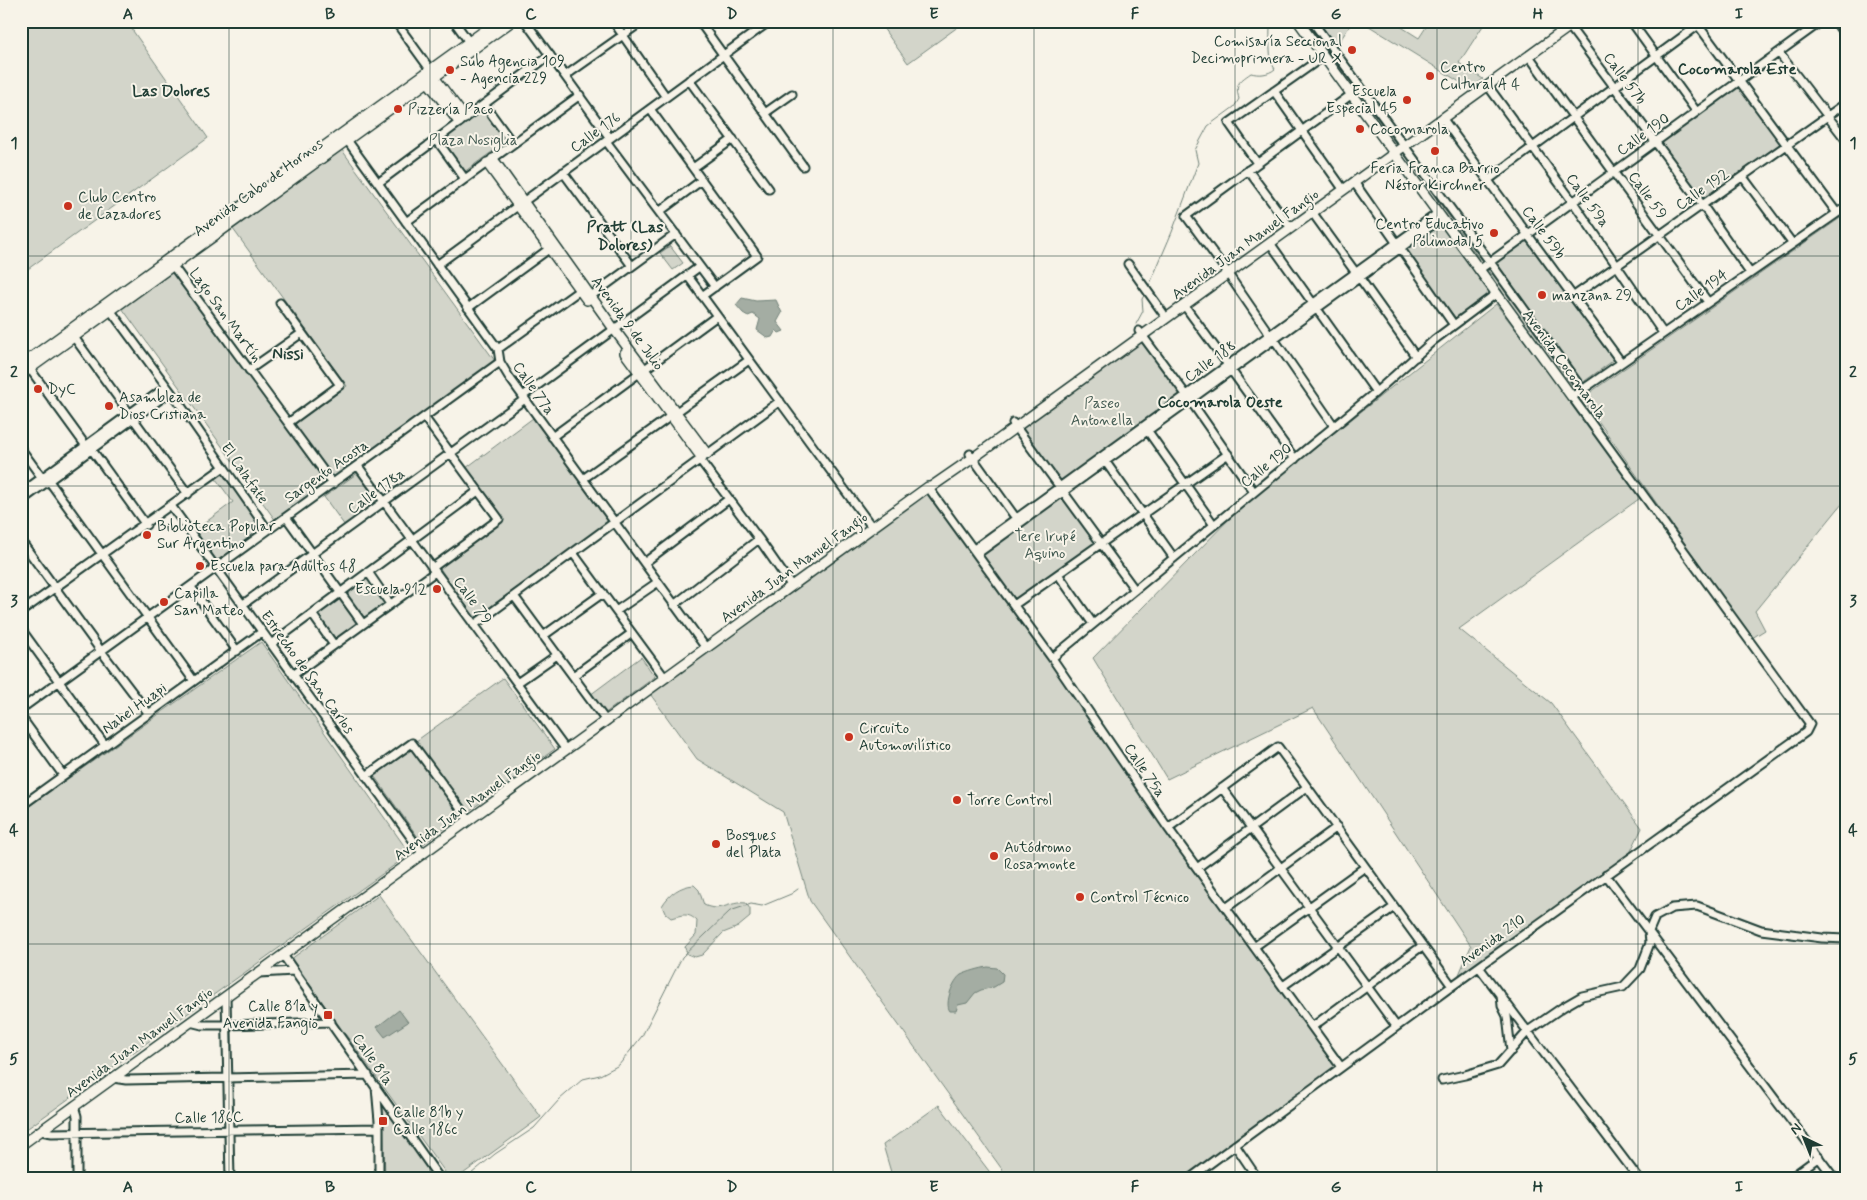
<svg xmlns="http://www.w3.org/2000/svg" width="1867" height="1200" font-family="Mynerve,sans-serif">
<rect width="100%" height="100%" fill="#f7f3e8"/>
<filter id="ink" filterUnits="userSpaceOnUse"><feTurbulence type="fractalNoise" baseFrequency=".02" numOctaves="2"/><feDisplacementMap in="SourceGraphic" scale="10" xChannelSelector="R" yChannelSelector="G"/><feConvolveMatrix kernelMatrix="1 2 1 2 8 2 1 2 1" color-interpolation-filters="sRGB"/></filter>
<g filter="url(#ink)">
<!-- green -->
<path fill="#d3d5ca" stroke="#79897f" d="M21,21H126L208,138L21,274Z
M878,21H966L908,63Z
M1305,21H1309L1398,141L1395,143Z
M1316,21H1353L1335,48Z
M1361,21H1392L1419,38L1430,21H1486L1459,63L1483,79L1471,89Z
M1738,86L1781,144L1704,201L1662,143Z
M483,108L507,141L464,172L440,140Z
M342,150L495,361L276,521L122,308L173,271L288,429L347,386L233,229Z
M1408,153L1486,262L1483,264L1405,155Z
M1846,214V503L1842,504L1755,611L1765,630L1752,638L1582,398Z
M1442,222L1492,291L1457,320L1405,249Z
M1528,239L1614,360L1582,383L1496,262Z
M670,246L683,263L673,270L660,253Z
M1490,268L1508,296L1578,388L1575,390L1506,299L1488,270Z
M1496,304L1643,496L1459,629L1551,703L1642,828L1630,853L1189,1179H1009L810,901L783,812L697,759L648,691L928,487L1341,1067L1458,977L1471,946L1313,708L1167,779L1093,658L1240,508Z
M1143,339L1183,394L1060,483L1020,428Z
M533,418L609,523L474,618L437,564L502,519L466,468Z
M359,472L380,501L345,526L324,497Z
M223,473L264,527L218,562L195,530L233,502L216,479Z
M1063,496L1097,543L1015,601L982,554Z
M368,577L387,603L363,620L344,594Z
M340,597L359,623L335,641L316,614Z
M261,642L410,854L21,1133V812Z
M641,657L655,677L604,714L590,695Z
M503,678L555,749L423,844L372,773Z
M694,885L699,890L704,905C721,913 729,901 746,903L750,909V917L738,927L723,933L702,955L695,957L687,954L685,947L696,935L697,921C688,912 682,915 671,918L665,913L662,906C669,894 680,886 694,885Z
M379,895L541,1117L456,1179H450L291,959Z
M385,1105L437,1179H385L383,1108Z
M939,1105L995,1179H893L883,1145Z"/>
<!-- water -->
<path fill="#a4ada3" stroke="#6f8077" d="M742,298L756,301L776,300L782,313L777,322L784,331L779,333L776,330L772,337L768,338L757,330L760,319L753,314L748,316L743,313L736,305Z
M988,967L997,968L1003,974L1002,982L994,987L981,990L975,993L967,1003L958,1005L956,1011H950C944,1004 953,980 961,975C967,972 981,968 988,967Z
M399,1010L408,1022L385,1037L377,1027Z"/>
<g fill="none" stroke-linecap="round" stroke-linejoin="round">
<!-- stream -->
<path stroke="#6f8077" stroke-width="1" d="M1149,286L1172,232L1198,163L1195,150L1208,126L1234,107L1239,99C1235,84 1238,82 1251,73C1258,75 1268,75 1275,69C1268,61 1270,36 1270,25L1272,21
M1136,324L1143,311L1142,299L1146,292
M465,1179L495,1154L534,1128L559,1100L583,1079L600,1075L619,1065L642,1036L682,957L730,911L751,904L762,906L791,894L798,889"/>
<defs>
<path id="minor" d="M395,21L432,72
M454,21L469,42
M525,21L610,138
M613,21L666,97
M699,21L803,166
M1312,21L1490,262L1582,389
M1548,21L1559,27L1562,32
M1631,21L1696,111
M1695,21L1837,213
M1835,21L1846,37
M1566,22L1703,206L1750,273
M1779,53L1846,140
M1529,56L1708,302
M565,76L643,21
M689,80L769,189
M1488,86L1573,202L1663,333
M1274,91L1341,186
M484,104L513,144
M650,109L757,256L702,296
M765,113L792,94
M1443,119L1621,362
M436,139L465,179
M347,140L498,349L500,362L509,377L706,648
M606,141L715,287
M1257,163L1229,123L1324,56
M693,168L733,139
M1248,170L1288,224
M563,172L632,266
M1743,177L1792,243
M1488,180L1704,21
M1354,182L1454,325
M378,183L550,55
M659,212L702,180
M1312,212L1356,273
M406,222L580,95
M1270,243L1376,392
M170,262L333,484
M1128,264L1163,313
M437,265L770,21
M1225,269L1186,216L1352,94
M1479,270L1822,21
M1228,274L1270,335
M687,275L872,527
M1359,277L1416,357
M591,296L676,234
M1574,296L1846,103
M280,303L340,385L288,423
M1184,305L1228,365
M468,308L553,246
M111,311L179,403L267,529
M1139,331L1190,400L1254,492
M71,333L188,494
M1274,339L1334,426
M498,349L580,290
M30,369L86,446L92,450L146,525
M249,370L302,333
M1231,370L1295,459
M523,396L699,267
M424,417L499,519L432,568
M1013,423L1135,590
M1145,427L1214,525
M552,437L717,316
M21,449L42,478L49,481L194,681
M970,454L1018,521
M700,460L759,539L791,585
M1105,461L1174,558
M358,466L566,750
M583,479L749,360
M928,487L1052,658L1168,828L1341,1067
M21,493L166,387
M21,501L170,392
M172,507L423,854
M286,517L363,624
M21,541L101,651L149,714
M974,549L1438,213
M573,553L665,678
M977,554L1442,218
M644,563L729,499
M368,572L390,604
M1058,574L1093,624
M191,587L237,651
M514,596L606,721
M242,605L525,399
M674,605L759,539
M1014,605L1228,454
M616,611L658,582
M21,612L224,467
M312,614L334,645
M474,625L780,401
M21,629L105,745
M543,636L603,593
M271,644L478,491
M1052,658L1376,392L1434,340L1497,293
M293,675L435,572
M573,676L632,633
M517,683L557,655
M21,709L500,362
M21,717L63,775
M366,776L412,743L469,820
M1222,788L1396,1026
M21,806L262,632
M1168,828L1278,747L1452,986
M1197,868L1307,787
M1606,875L1835,1179
M1226,908L1337,827
M1254,947L1365,867
M283,955L440,1179
M1479,967L1639,1179
M259,973L294,971
M1283,986L1394,907
M1501,995L1502,1006L1507,1016L1511,1051
M226,996L230,1179
M190,1022L202,1025H227L331,1022
M1312,1027L1422,946
M113,1078L126,1080L368,1075
M1442,1080L1465,1075L1498,1065L1528,1031L1563,1007L1582,996L1623,987L1640,969L1650,943L1649,931L1655,917L1672,908L1697,906L1761,930L1822,938L1846,939
M376,1087L379,1121V1179
M74,1106L77,1116V1179
M40,1131L52,1133L379,1128
M1235,1145L1258,1179
M1189,1179L1452,986L1806,732L1810,724L1572,397L1846,207
M1789,1179L1819,1157"/>
<path id="major" d="M1298,21L1572,397
M434,77L465,118
M428,82L459,122
M493,159L614,329L707,454
M487,163L587,300
M625,353L702,458
M21,365L498,21
M21,375L512,21
M21,1145L928,487H931L973,458L1577,21"/>
</defs>
<!-- minor casing -->
<use href="#minor" stroke="#1f3d34" stroke-width="11"/>
<!-- major casing -->
<use href="#major" stroke="#1f3d34" stroke-width="12"/>
<!-- minor -->
<use href="#minor" stroke="#f7f3e8" stroke-width="7"/>
<!-- major -->
<use href="#major" stroke="#f7f3e8" stroke-width="9"/>
</g>
</g>
<!-- grid -->
<path fill="none" stroke="#1f3d34" stroke-width="1" stroke-opacity="0.55" d="M229,21V1179M430,21V1179M631,21V1179M833,21V1179M1034,21V1179M1235,21V1179M1437,21V1179M1638,21V1179M21,256H1846M21,486H1846M21,714H1846M21,944H1846"/>
<!-- markers -->
<g fill="#c8321e" stroke="#f7f3e8" stroke-width="2">
<circle cx="1352" cy="50" r="5"/>
<circle cx="450" cy="70" r="5"/>
<circle cx="1430" cy="76" r="5"/>
<circle cx="1407" cy="100" r="5"/>
<circle cx="398" cy="109" r="5"/>
<circle cx="1360" cy="129" r="5"/>
<circle cx="1435" cy="151" r="5"/>
<circle cx="68" cy="206" r="5"/>
<circle cx="1494" cy="233" r="5"/>
<circle cx="1542" cy="295" r="5"/>
<circle cx="38" cy="389" r="5"/>
<circle cx="109" cy="406" r="5"/>
<circle cx="147" cy="535" r="5"/>
<circle cx="200" cy="566" r="5"/>
<circle cx="437" cy="589" r="5"/>
<circle cx="164" cy="602" r="5"/>
<circle cx="849" cy="737" r="5"/>
<circle cx="957" cy="800" r="5"/>
<circle cx="716" cy="844" r="5"/>
<circle cx="994" cy="856" r="5"/>
<circle cx="1080" cy="897" r="5"/>
<rect x="323" y="1010" width="10" height="10" rx="2.5"/>
<rect x="378" y="1116" width="10" height="10" rx="2.5"/>
</g>
<g text-anchor="middle" stroke-width="4" stroke-linejoin="round" paint-order="stroke">
<!-- poi labels -->
<g font-size="15" fill="#1f3d34" stroke="#f7f3e8" text-anchor="start">
<text x="1342" y="46" text-anchor="end">Comisaría Seccional<tspan x="1342" dy="17">Decimoprimera - UR X</tspan></text>
<text x="460" y="66">Sub Agencia 109<tspan x="460" dy="17">- Agencia 229</tspan></text>
<text x="1440" y="72">Centro<tspan x="1440" dy="17">Cultural A 4</tspan></text>
<text x="1397" y="96" text-anchor="end">Escuela<tspan x="1397" dy="17">Especial 45</tspan></text>
<text x="408" y="114">Pizzería Paco</text>
<text x="1370" y="134">Cocomarola</text>
<text x="1435" y="173" text-anchor="middle">Feria Franca Barrio<tspan x="1435" dy="17">Néstor Kirchner</tspan></text>
<text x="78" y="202">Club Centro<tspan x="78" dy="17">de Cazadores</tspan></text>
<text x="1484" y="229" text-anchor="end">Centro Educativo<tspan x="1484" dy="17">Polimodal 5</tspan></text>
<text x="1552" y="300">manzana 29</text>
<text x="48" y="394">DyC</text>
<text x="119" y="402">Asamblea de<tspan x="119" dy="17">Dios Cristiana</tspan></text>
<text x="157" y="531">Biblioteca Popular<tspan x="157" dy="17">Sur Argentino</tspan></text>
<text x="210" y="571">Escuela para Adultos 48</text>
<text x="427" y="594" text-anchor="end">Escuela 912</text>
<text x="174" y="598">Capilla<tspan x="174" dy="17">San Mateo</tspan></text>
<text x="859" y="733">Circuito<tspan x="859" dy="17">Automovilístico</tspan></text>
<text x="967" y="805">Torre Control</text>
<text x="726" y="840">Bosques<tspan x="726" dy="17">del Plata</tspan></text>
<text x="1004" y="852">Autódromo<tspan x="1004" dy="17">Rosamonte</tspan></text>
<text x="1090" y="902">Control Técnico</text>
<text x="318" y="1011" text-anchor="end">Calle 81a y<tspan x="318" dy="17">Avenida Fangio</tspan></text>
<text x="393" y="1117">Calle 81b y<tspan x="393" dy="17">Calle 186c</tspan></text>
</g>
<!-- street labels -->
<g font-size="15" fill="#1f3d34" stroke="#f7f3e8">
<text transform="translate(1625 78) rotate(53)" y="5">Calle 57b</text>
<text transform="translate(595 132) rotate(-36)" y="5">Calle 176</text>
<text transform="translate(1643 134) rotate(-36)" y="5">Calle 190</text>
<text transform="translate(258 187) rotate(-36)" y="5">Avenida Cabo de Hornos</text>
<text transform="translate(1702 189) rotate(-35)" y="5">Calle 192</text>
<text transform="translate(1648 195) rotate(54)" y="5">Calle 59</text>
<text transform="translate(1588 200) rotate(54)" y="5">Calle 59a</text>
<text transform="translate(1544 232) rotate(53)" y="5">Calle 59b</text>
<text transform="translate(1245 244) rotate(-36)" y="5">Avenida Juan Manuel Fangio</text>
<text transform="translate(1701 290) rotate(-35)" y="5">Calle 194</text>
<text transform="translate(226 315) rotate(54)" y="5">Lago San Martín</text>
<text transform="translate(628 323) rotate(54)" y="5">Avenida 9 de Julio</text>
<text transform="translate(1210 361) rotate(-36)" y="5">Calle 188</text>
<text transform="translate(1565 364) rotate(54)" y="5">Avenida Cocomarola</text>
<text transform="translate(534 388) rotate(55)" y="5">Calle 77a</text>
<text transform="translate(1266 465) rotate(-39)" y="5">Calle 190</text>
<text transform="translate(326 471) rotate(-35)" y="5">Sargento Acosta</text>
<text transform="translate(245 473) rotate(55)" y="5">El Calafate</text>
<text transform="translate(376 491) rotate(-36)" y="5">Calle 178a</text>
<text transform="translate(794 567) rotate(-36)" y="5">Avenida Juan Manuel Fangio</text>
<text transform="translate(473 600) rotate(54)" y="5">Calle 79</text>
<text transform="translate(308 672) rotate(54)" y="5">Estrecho de San Carlos</text>
<text transform="translate(134 708) rotate(-36)" y="5">Nahel Huapi</text>
<text transform="translate(1145 770) rotate(56)" y="5">Calle 75a</text>
<text transform="translate(467 805) rotate(-36)" y="5">Avenida Juan Manuel Fangio</text>
<text transform="translate(1492 940) rotate(-36)" y="5">Avenida 210</text>
<text transform="translate(139 1042) rotate(-36)" y="5">Avenida Juan Manuel Fangio</text>
<text transform="translate(373 1059) rotate(55)" y="5">Calle 81a</text>
<text transform="translate(209 1117) rotate(-1)" y="5">Calle 186C</text>
</g>
<!-- park labels -->
<g font-size="15" fill="#435b52" stroke="#f7f3e8">
<text x="473" y="145">Plaza Nosiglia</text>
<text x="1102" y="408">Paseo<tspan x="1102" dy="17">Antonella</tspan></text>
<text x="1045" y="541">Tere Irupé<tspan x="1045" dy="17">Aquino</tspan></text>
</g>
<!-- neighbourhood labels -->
<g font-size="16" font-weight="bold" fill="#1f3d34" stroke="#f7f3e8">
<text x="1737" y="74">Cocomarola Este</text>
<text x="171" y="96">Las Dolores</text>
<text x="625" y="232">Pratt (Las<tspan x="625" dy="18">Dolores)</tspan></text>
<text x="288" y="359">Nissi</text>
<text x="1220" y="407">Cocomarola Oeste</text>
</g>
</g>
<!-- margin -->
<rect width="1867" height="1200" fill="none" stroke="#f7f3e8" stroke-width="55"/>
<!-- north arrow -->
<g transform="translate(1804 1138) rotate(317)" stroke="#f7f3e8" stroke-width="4" paint-order="stroke">
<path d="M0-4L9 19L0 12L-9 19Z" fill="#1f3d34"/>
<text y="-8" font-size="14" font-weight="bold" text-anchor="middle" fill="#1f3d34">N</text>
</g>
<rect x="28" y="28" width="1812" height="1144" fill="none" stroke="#1f3d34" stroke-width="2"/>
<g font-size="16" text-anchor="middle" font-weight="bold" fill="#1f3d34">
<text x="128" y="19">A</text>
<text x="330" y="19">B</text>
<text x="531" y="19">C</text>
<text x="732" y="19">D</text>
<text x="934" y="19">E</text>
<text x="1135" y="19">F</text>
<text x="1336" y="19">G</text>
<text x="1538" y="19">H</text>
<text x="1739" y="19">I</text>
<text x="14" y="148">1</text>
<text x="1853" y="148">1</text>
<text x="14" y="377">2</text>
<text x="1853" y="377">2</text>
<text x="14" y="606">3</text>
<text x="1853" y="606">3</text>
<text x="14" y="835">4</text>
<text x="1853" y="835">4</text>
<text x="14" y="1064">5</text>
<text x="1853" y="1064">5</text>
<text x="128" y="1192">A</text>
<text x="330" y="1192">B</text>
<text x="531" y="1192">C</text>
<text x="732" y="1192">D</text>
<text x="934" y="1192">E</text>
<text x="1135" y="1192">F</text>
<text x="1336" y="1192">G</text>
<text x="1538" y="1192">H</text>
<text x="1739" y="1192">I</text>
</g>
</svg>
